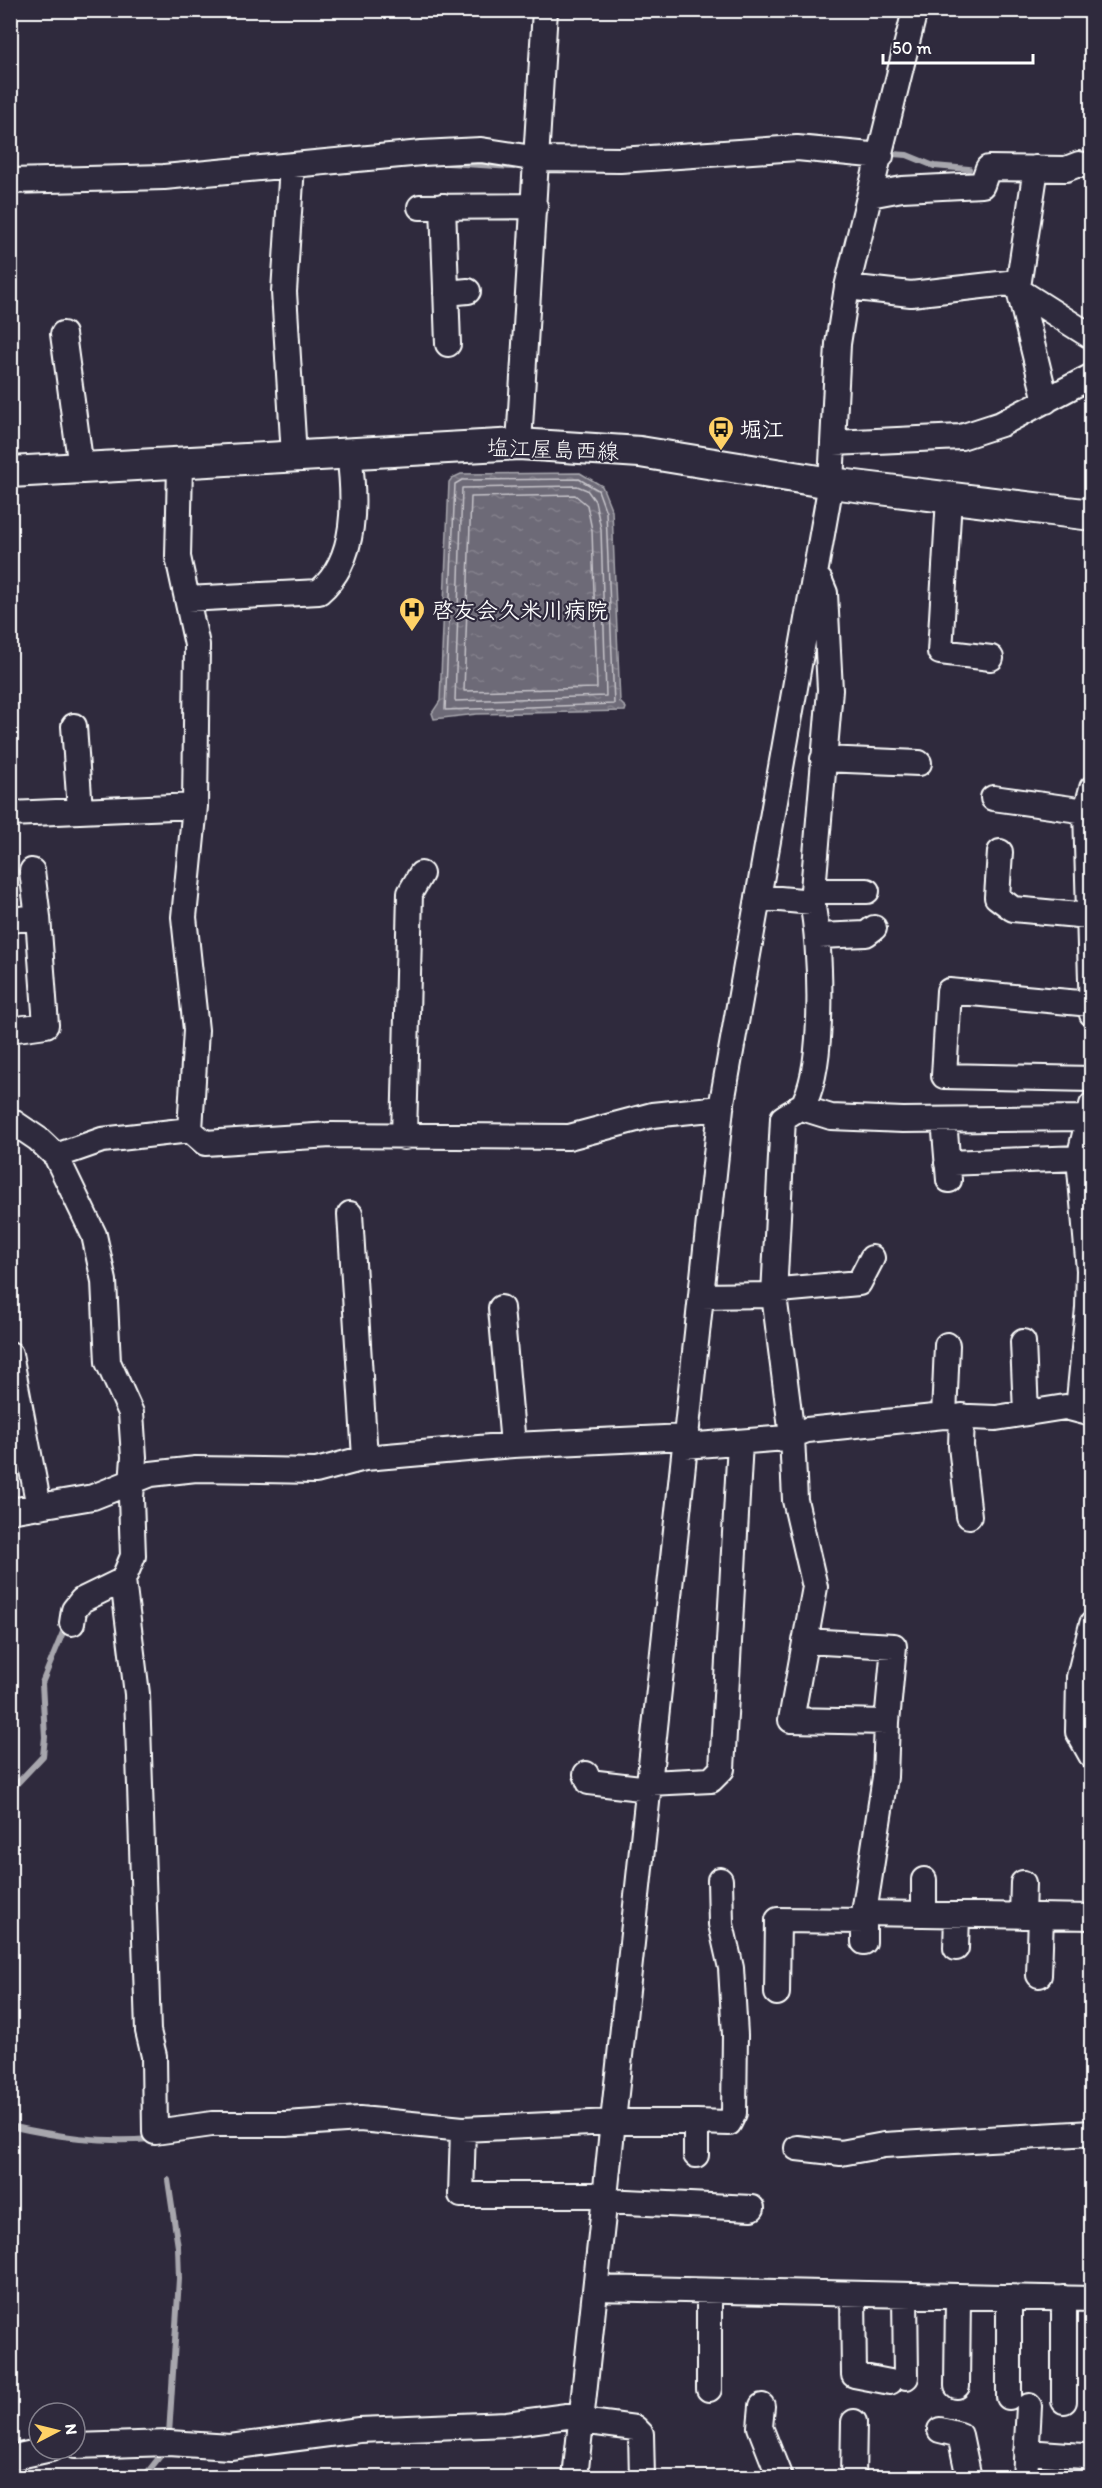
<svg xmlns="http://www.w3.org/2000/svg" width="1102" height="2488" font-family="Itim,'Klee One',sans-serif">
<defs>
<pattern id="water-ripples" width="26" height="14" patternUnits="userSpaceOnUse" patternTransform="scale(1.5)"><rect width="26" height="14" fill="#6d6a77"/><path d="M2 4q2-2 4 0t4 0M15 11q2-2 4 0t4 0" fill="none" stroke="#83808b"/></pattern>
</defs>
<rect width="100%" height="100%" fill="#2f2a3d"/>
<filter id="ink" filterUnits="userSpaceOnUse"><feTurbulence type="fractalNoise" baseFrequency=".0167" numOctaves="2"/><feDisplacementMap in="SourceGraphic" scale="12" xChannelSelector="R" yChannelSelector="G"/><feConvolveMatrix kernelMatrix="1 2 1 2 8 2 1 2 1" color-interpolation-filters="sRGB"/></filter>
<g filter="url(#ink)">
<!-- water -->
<path fill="url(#water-ripples)" stroke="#a7a6ad" stroke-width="1.5" d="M580,473L602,486L612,511L620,702L626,708L625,711L477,714L434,719L432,713L440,701L449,482L452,478L461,474Z"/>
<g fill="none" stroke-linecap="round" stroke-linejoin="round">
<!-- shore -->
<path stroke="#c5c3c9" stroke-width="1.5" d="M579,479L598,490L606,512L614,704L445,710L455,484L462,480Z
M577,486L587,490L595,501L601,529L606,696L455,701L462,488Z
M575,495L587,505L592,530L597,688L464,691L471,497Z"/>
<!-- stream -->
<path stroke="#a7a6ad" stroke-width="6" d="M892,154L907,155L934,166L969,169
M448,163L513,167
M10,1791L43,1756L45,1737L42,1683L66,1625
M10,2126C58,2137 102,2143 150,2139
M168,2180L178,2247L179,2279L169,2434
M143,2478L165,2450"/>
<defs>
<path id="minor" d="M292,165L284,292L294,456
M10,181L164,177L422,153L481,150L538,159L620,160L797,148L881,156
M870,195L902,189L982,185L988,168L1066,169L1079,164L1092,166
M443,206L448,344
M420,207L535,206
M847,287L911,294L1017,282L1046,401
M1018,287L1036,168
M1018,290L1092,337
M446,293L468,291
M63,334L81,468
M834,443L961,437L1001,424L1092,376
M519,444L545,10
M180,465L178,557L197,645L195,806L184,917L196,1030L190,1130L205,1143L331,1135L569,1137L652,1115L721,1108
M949,498L940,652L991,658
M187,599L319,592C358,559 355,499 349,453
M74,726L80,810
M823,759L919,763
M1092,788L1086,811L1092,1014
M993,798L1086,811
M10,814L195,806
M1000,852L997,897L1013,909L1089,916
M813,891H867
M758,897L812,902
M10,920L38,917L32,871
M819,936L866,934L874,928
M1091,1004L949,991L944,1076L1092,1079
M10,1030L46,1025L38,917
M799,1107L831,1117L903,1120L1089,1118
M10,1120L38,1139L56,1156L94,1235L104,1281L108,1362L131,1413L134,1457L131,1498L133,1556L123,1580L82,1600L74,1610L72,1623
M944,1120L949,1180
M404,1137L410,893L421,874
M56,1156L102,1140L190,1130
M947,1163L1079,1158
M350,1214L365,1458
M774,1295L783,1118C790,1113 802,1108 805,1101C825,1060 821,947 812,902L830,690L825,593L820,581
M774,1295L780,1290L859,1283L872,1258
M701,1296L774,1295L792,1436L795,1500L815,1587L791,1720L887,1722L885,1777L864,1913V1942
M501,1308L513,1445
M1023,1342L1026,1413
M10,1354L39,1507
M1078,1410L1088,1308L1089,1270L1079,1158L1092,1105
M944,1416L947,1345
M962,1416L961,1446L969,1516
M685,1446L786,1438L807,1430L944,1416L996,1418L1065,1407L1092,1414
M10,1511L93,1497L151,1474L196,1469L316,1471L365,1458L513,1445L686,1437
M123,1580L137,1694L148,2031L154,2056L155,2132L212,2124H286L360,2119L463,2129L612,2122H696V2155
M1092,1624L1079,1677L1078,1732L1092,1757
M805,1641L894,1646L887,1722
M586,1774L589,1782L649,1789
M649,1783L711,1780L722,1769L740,1442
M864,1913L1092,1917
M924,1914V1880
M1022,1916L1023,1883
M956,1948L957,1915
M1039,1975L1041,1916
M777,1993L778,1920L864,1921
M696,2122L729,2123L734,2113L735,2035L731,1968L721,1924L720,1880
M463,2129L461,2195H605
M797,2148L841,2153L884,2145L1092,2133
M605,2201L752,2208
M596,2288L1092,2299
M853,2294L854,2375L890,2382
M905,2295L906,2377
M1009,2297V2397
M957,2386L958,2296
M709,2389V2291
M1064,2401V2298
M762,2406L760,2427L780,2478
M581,2421L635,2428L641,2434L642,2478
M940,2430L960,2435L969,2478
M75,2446L169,2443L230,2447L359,2430L507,2424L582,2414
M1026,2452L1083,2456
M10,2458L51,2449
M575,2478L721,1108L831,483L838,344L847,287L915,10
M853,2478L854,2422
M1025,2478L1029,2406"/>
<path id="major" d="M10,472L519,444L640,452L831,483L1092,515"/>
</defs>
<!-- minor casing -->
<use href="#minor" stroke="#fff" stroke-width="28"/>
<!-- major casing -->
<use href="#major" stroke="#fff" stroke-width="34"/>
<!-- minor -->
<use href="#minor" stroke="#2f2a3d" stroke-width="24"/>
<!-- major -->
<use href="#major" stroke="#2f2a3d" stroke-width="30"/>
</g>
</g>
<!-- icons -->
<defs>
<symbol id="bus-pin" viewBox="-11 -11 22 30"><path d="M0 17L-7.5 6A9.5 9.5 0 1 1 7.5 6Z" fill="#ffd166" stroke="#2f2a3d"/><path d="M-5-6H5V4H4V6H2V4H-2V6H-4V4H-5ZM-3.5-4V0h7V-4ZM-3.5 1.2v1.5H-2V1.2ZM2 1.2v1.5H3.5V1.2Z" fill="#111"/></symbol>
<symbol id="hospital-pin" viewBox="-11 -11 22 30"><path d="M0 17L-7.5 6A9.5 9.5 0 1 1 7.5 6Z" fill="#ffd166" stroke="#2f2a3d"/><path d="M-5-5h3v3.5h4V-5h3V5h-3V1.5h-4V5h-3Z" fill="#111"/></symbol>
</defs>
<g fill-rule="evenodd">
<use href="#bus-pin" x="706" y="414" width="30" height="40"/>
<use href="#hospital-pin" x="397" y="595" width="30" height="40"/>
</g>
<g text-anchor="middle" stroke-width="4.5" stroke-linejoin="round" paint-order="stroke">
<!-- poi labels -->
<g font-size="22" font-weight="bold" fill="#fff" stroke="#2f2a3d" text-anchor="start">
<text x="740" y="437">堀江</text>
<text x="432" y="618">啓友会久米川病院</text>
</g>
<!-- street labels -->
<g font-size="22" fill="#fff" stroke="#2f2a3d">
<text transform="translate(553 449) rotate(2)" y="8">塩江屋島西線</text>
</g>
</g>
<!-- margin -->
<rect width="1102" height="2488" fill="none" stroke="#2f2a3d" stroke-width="36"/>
<rect x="18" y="18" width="1066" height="2452" fill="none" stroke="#fff" stroke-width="2" filter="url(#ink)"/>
<!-- north arrow -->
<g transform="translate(57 2431) rotate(83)"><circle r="28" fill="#2f2a3d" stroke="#827f8b" stroke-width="1.5"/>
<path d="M0-4.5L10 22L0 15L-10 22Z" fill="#ffd166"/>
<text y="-9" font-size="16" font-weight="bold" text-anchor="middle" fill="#ffffff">N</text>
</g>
<!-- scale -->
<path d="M883 54v9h150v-9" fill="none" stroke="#ffffff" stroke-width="3"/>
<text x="892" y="54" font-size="18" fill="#ffffff" stroke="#2f2a3d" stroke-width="4.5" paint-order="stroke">50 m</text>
</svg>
